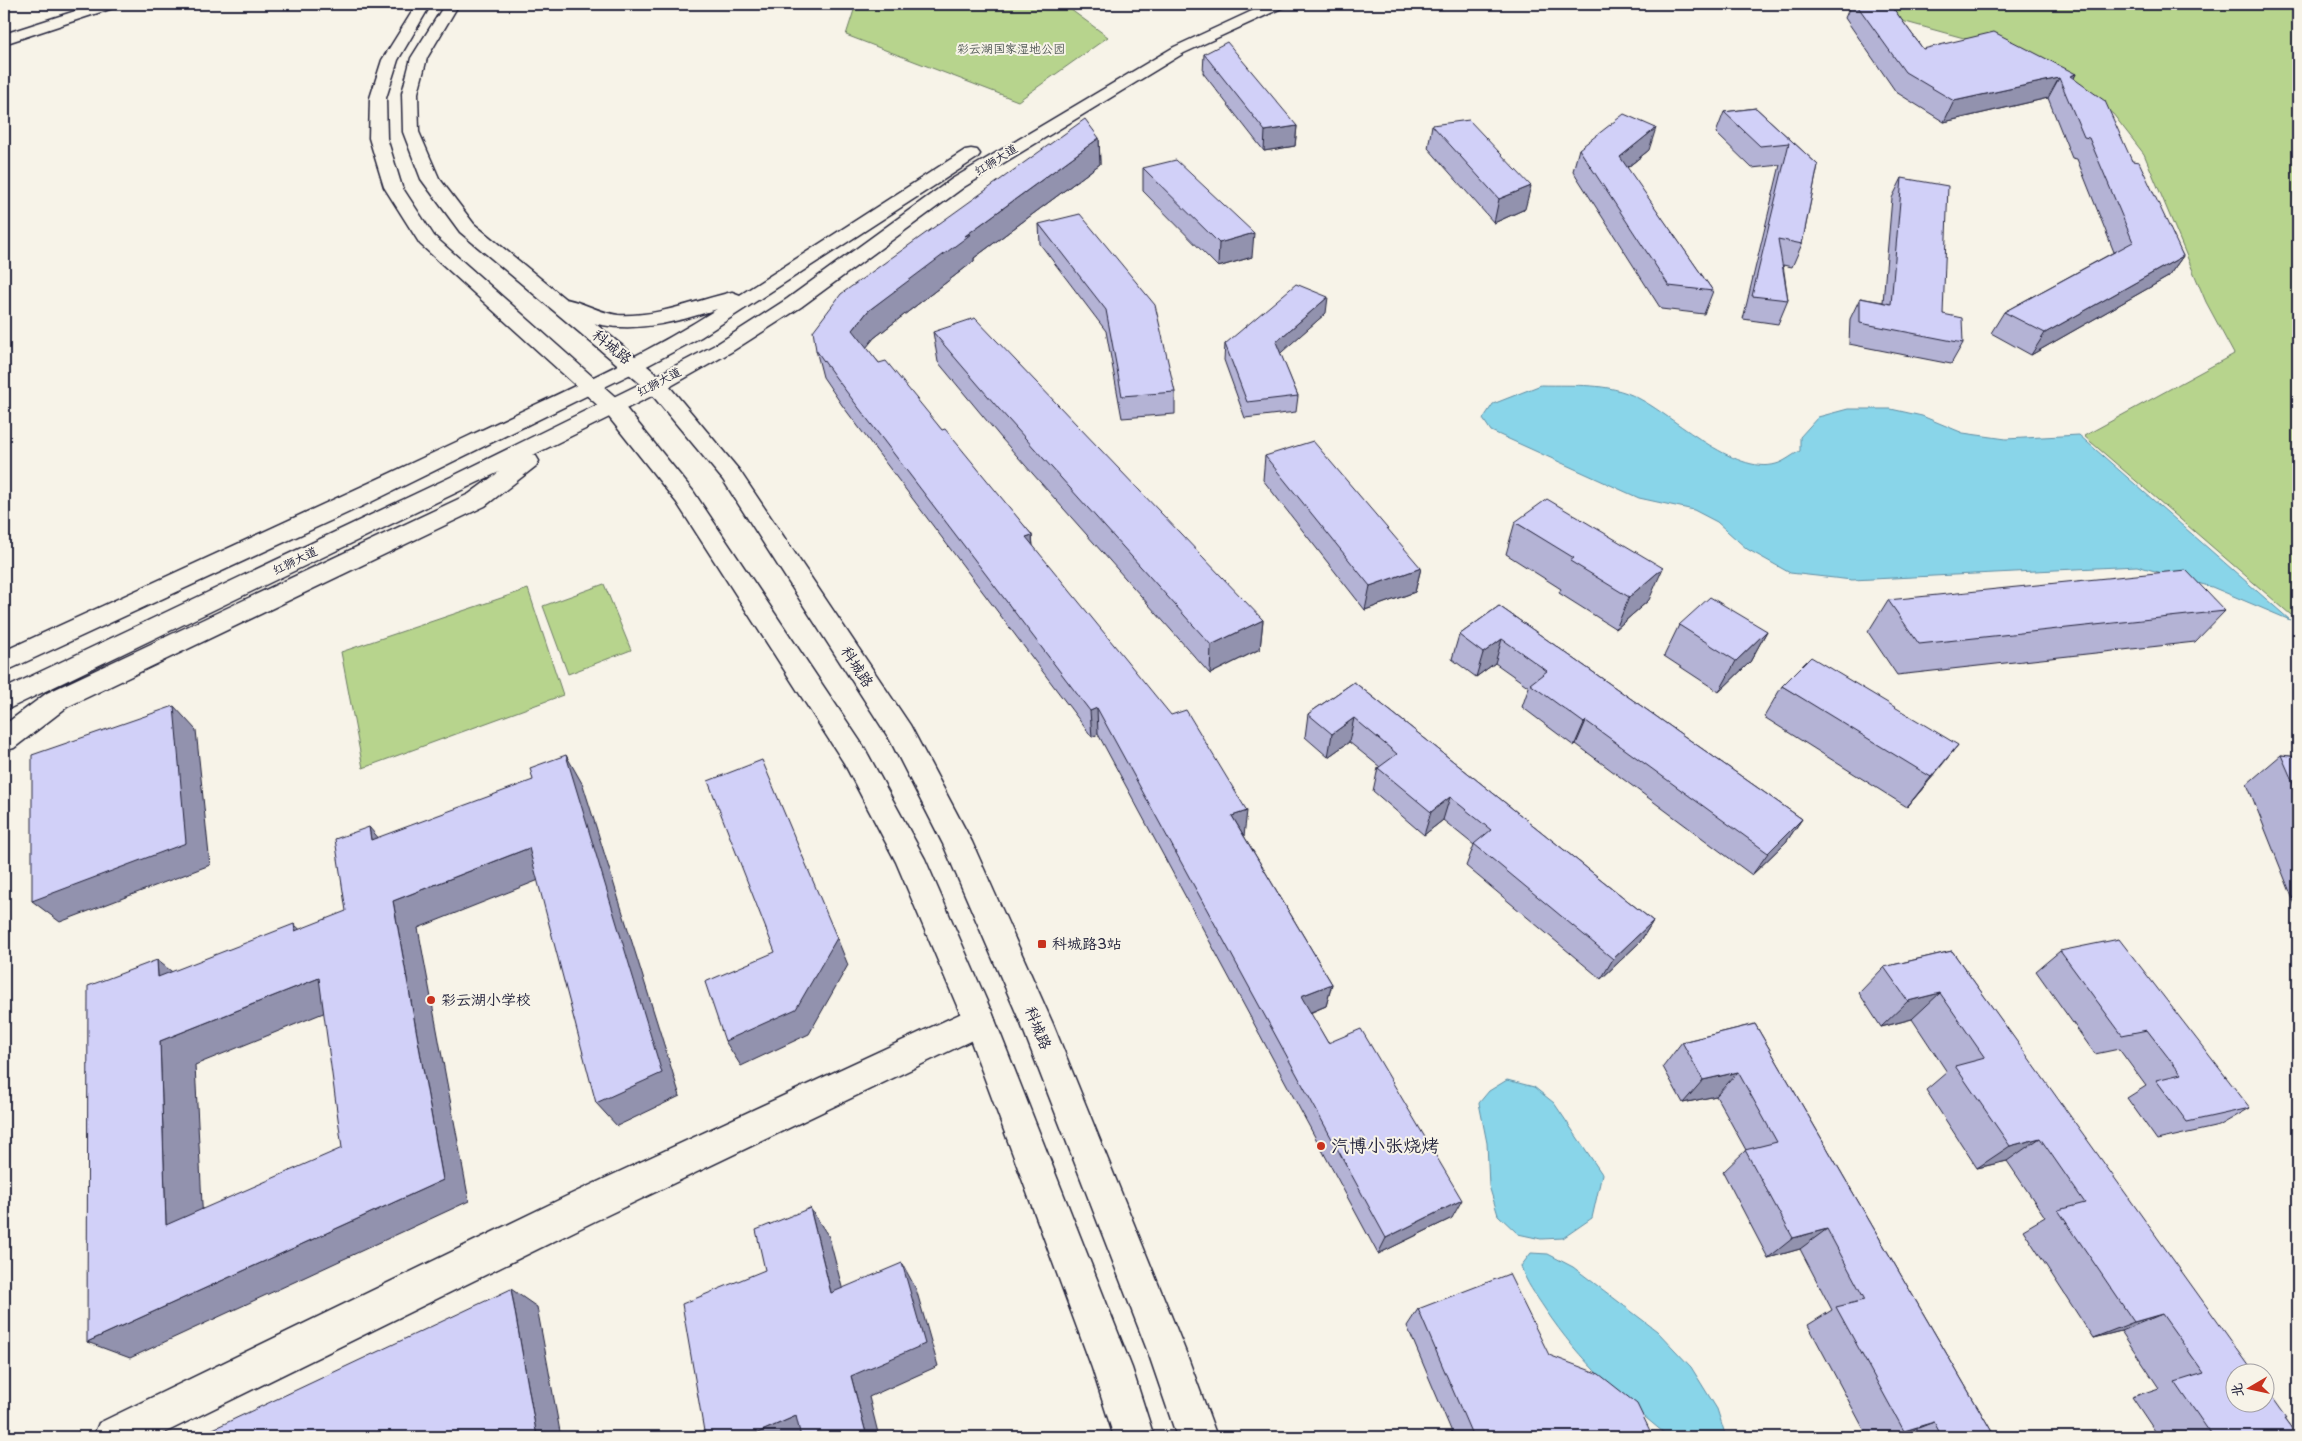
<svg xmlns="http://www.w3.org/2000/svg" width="2302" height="1441" font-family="'Playpen Sans','LXGW WenKai TC',sans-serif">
<rect width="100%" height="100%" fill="#f7f3e8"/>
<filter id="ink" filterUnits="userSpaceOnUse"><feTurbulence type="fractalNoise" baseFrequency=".02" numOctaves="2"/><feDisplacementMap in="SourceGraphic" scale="10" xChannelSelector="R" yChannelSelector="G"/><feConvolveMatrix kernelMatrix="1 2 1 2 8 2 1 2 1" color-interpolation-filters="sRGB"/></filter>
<g filter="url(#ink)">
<!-- green -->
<path fill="#b7d48d" stroke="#6c7b64" d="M856,4H1063L1108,37L1018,101L846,35Z
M1840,4H2298V621L2084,436L2234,354L2206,302L2144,154L2113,114L2074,87L1982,43Z
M604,584L631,650L568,674L543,606Z
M528,589L563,695L363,768L341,652Z"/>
<!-- water -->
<path fill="#89d5e9" stroke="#608da3" d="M1541,385C1574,386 1608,382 1638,398C1672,415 1735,476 1776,464C1784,462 1792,455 1800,451V437L1818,417L1848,409H1891L1922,416L1963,433L2006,439L2079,435L2290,620L2212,587L2137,566L1852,580L1790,573L1747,549L1717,522L1694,510L1639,498L1491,431L1483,419L1493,404Z
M1507,1080L1534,1087L1554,1103L1602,1174L1592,1218L1563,1238L1541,1239L1518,1234L1498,1215L1489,1186L1487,1143L1479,1103L1489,1091Z
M1531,1253L1548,1254L1573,1267L1657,1331L1691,1367L1717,1409L1726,1437H1669C1620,1397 1581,1363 1545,1309C1536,1295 1526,1283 1521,1266Z"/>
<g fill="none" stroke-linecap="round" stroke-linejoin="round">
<defs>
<path id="minor" d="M97,4H118L116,7L4,44V34Z
M979,1005L991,1009L995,1020L991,1031L593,1222L156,1437H93L99,1423L567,1196Z"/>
<path id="secondary" d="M417,4H431L398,60L386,98L387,138L402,187L434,236L620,401L693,491L864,747L925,859L995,1020L1132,1368L1154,1437H1114L1092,1368L963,1020L896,862L844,763L677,503L604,411L420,244L384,187L369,138L370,98L382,60Z
M445,4H459L427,58L418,93L419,132L439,178L474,224L664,380L739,470L910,725L972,842L1053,1024L1187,1355L1217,1437H1177L1149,1355L1021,1024L943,844L890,740L723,480L648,390L460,232L421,179L403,132L402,93L411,58Z"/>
<path id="primary" d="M1267,4H1286L1284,7L1184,53L964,187L801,307L731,352L664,390L533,455L536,456L539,461L536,466L485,506L67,707L14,748L4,751V725L47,693L469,494L499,472L4,711V689L455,475L648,380L717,344L787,299L952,179L1174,47Z
M971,149L977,150L980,154L977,158L701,337L641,369L369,503L4,672V651C159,580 315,509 469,436C553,396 639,359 717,309C680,321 641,332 602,325C584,322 568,313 551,307L548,303L551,299C570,294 597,313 618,315C658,317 694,301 732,292L740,295L965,150Z"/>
</defs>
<!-- minor casing -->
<use href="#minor" stroke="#22223b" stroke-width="3"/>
<!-- secondary casing -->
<use href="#secondary" stroke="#22223b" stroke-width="3"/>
<!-- primary casing -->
<use href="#primary" stroke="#22223b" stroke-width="3"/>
<!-- minor -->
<use href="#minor" fill="#f7f3e8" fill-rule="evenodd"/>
<!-- secondary -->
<use href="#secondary" fill="#f7f3e8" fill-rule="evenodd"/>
<!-- primary -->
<use href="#primary" fill="#f7f3e8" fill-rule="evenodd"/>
</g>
<!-- wall -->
<path fill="#b4b3d5" stroke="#22223b" d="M1851,4H1890L1923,49L2076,74L2074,78L2132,161L2183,256L2168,277L2031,355L1991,333L2004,312L2114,252L2077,159L2072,158L2048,98L1944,122L1896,92L1845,18Z
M1204,54L1297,126L1295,146L1264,151L1203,73Z
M1756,108L1818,165L1802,244L1792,267L1783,265L1788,300L1778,324L1743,319L1780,165L1752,168L1716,133L1724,112Z
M1432,125L1525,209L1494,223L1428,148Z
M1099,138L1100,164L974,258V261L874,338L866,347L879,363L942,430L1032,535L1033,546L1244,836L1332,984L1326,1006L1310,1013L1328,1043L1452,1218L1378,1254L1098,734L1092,737L842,405L823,377L816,350Z
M1579,149L1649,150L1627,168L1713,291L1704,314L1661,309L1573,171Z
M1143,168L1252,257L1218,267L1143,191Z
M1902,178L1943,314L1963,343L1951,364L1849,344L1850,319L1860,298L1883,302L1892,198Z
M1039,224L1175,392V414L1122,418L1106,331L1040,244Z
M1326,313L1280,353L1298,396L1296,412L1245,418L1224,360L1225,344Z
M933,332L1263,620L1260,649L1210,674L1002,439L938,362Z
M1265,456L1421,568L1415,592L1365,610L1263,480Z
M1515,522L1649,600L1616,629L1559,593L1561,589L1506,554Z
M1888,600L2225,611L2195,642L1897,675L1868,632Z
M1499,606L1802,819L1786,842L1752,875L1576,744L1574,746L1522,707L1529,687L1495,663L1476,677L1452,659L1459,635Z
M1679,625L1767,631L1750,662L1719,692L1664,656Z
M1354,682L1653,921L1640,942L1601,979L1466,866L1474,845L1443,820L1424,835L1373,791L1378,768L1380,767L1349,742L1328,757L1305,737L1308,714Z
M1782,686L1934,775L1907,807L1764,717Z
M2281,755L2298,757V912L2247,784Z
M1952,951L2284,1418L2298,1437H2159L2132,1397L2159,1388L2121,1331L2093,1338L2023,1230L2045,1217L2007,1161L1977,1168L1926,1090L1947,1072L1912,1019L1881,1027L1859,993L1884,967Z
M2060,951L2250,1108L2219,1126L2157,1140L2127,1098L2146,1086L2119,1049L2095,1054L2036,971Z
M1755,1024L1995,1437H1901L1900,1435L1894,1437H1868L1808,1325L1832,1310L1800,1249L1768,1258L1723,1172L1746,1150L1716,1096L1683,1103L1663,1067L1682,1042Z
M1418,1309L1549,1355L1653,1437H1454L1407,1326Z"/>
<!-- shaded-wall -->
<path fill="#9292ae" stroke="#22223b" d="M2076,74L2065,94L2070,76Z
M2059,78L2048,98L1944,122L1954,101Z
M1297,126L1295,146L1264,151L1265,131Z
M1656,128L1649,150L1613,179L1620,157Z
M1099,138L1100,164L974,258V261L874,338L859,357L853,330L868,311L965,236Z
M1531,186L1525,209L1494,223L1499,199Z
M1254,233L1252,257L1218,267L1219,243Z
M2183,256L2168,277L2031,355L2045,333Z
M1328,297L1326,313L1274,359L1276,342Z
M1032,535L1034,562L1026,537Z
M1421,568L1415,592L1365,610L1370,586Z
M1663,568L1649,600L1616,629L1629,597Z
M1263,620L1260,649L1210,674L1211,645Z
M1767,631L1750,662L1719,692L1736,661Z
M1502,639L1495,663L1476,677L1483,653Z
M174,706L196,730L210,865L60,922L32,901Z
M1097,708L1098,734L1092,737L1090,711Z
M1354,718L1349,742L1328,757L1332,734Z
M1586,721L1576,744L1574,746L1584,723Z
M1958,745L1934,775L1907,807L1931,777Z
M566,755L583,785L680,1096L617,1126L596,1103Z
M1450,797L1443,820L1424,835L1431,812Z
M1247,811L1244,836L1232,816Z
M1802,819L1786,842L1752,875L1768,853Z
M369,827L393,855L371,840Z
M529,848L549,876L418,928L469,1201L130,1358L87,1342L443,1180L393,901Z
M1653,921L1640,942L1601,979L1613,959Z
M294,924L323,951L295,931Z
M837,938L848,965L809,1034L741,1066L725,1041Z
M157,960L190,986L158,977Z
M319,978L348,1003L195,1065L204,1244L166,1225L160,1041Z
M1332,984L1326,1006L1296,1018L1301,996Z
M1940,993L1912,1019L1881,1027L1908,1001Z
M1738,1072L1716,1096L1683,1103L1703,1080Z
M2040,1138L2007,1161L1977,1168L2010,1146Z
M1462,1200L1452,1218L1378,1254L1386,1238Z
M810,1208L829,1237L850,1318L831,1293Z
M1827,1229L1800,1249L1768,1258L1793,1238Z
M902,1263L916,1289L938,1366L869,1397L879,1437H867L851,1376Z
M511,1289L537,1307L561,1437H537Z
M2162,1314L2121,1331L2093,1338L2134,1322Z
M796,1416L812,1437H748Z
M1934,1422L1900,1435L1894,1437H1887L1904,1431Z"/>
<!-- building -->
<path fill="#d1d0f8" stroke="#22223b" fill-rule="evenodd" d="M1856,4H1890L1923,49L1994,32L2076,74L2070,76L2105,101L2132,161L2139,162L2183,256L2045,333L2004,312L2133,242L2089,138L2084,137L2059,78L1954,101L1905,72Z
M1227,42L1297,126L1265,131L1204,54Z
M1756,108L1818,165L1802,244L1778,239L1788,300L1752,296L1789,143L1760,146L1724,112Z
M1624,114L1656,128L1620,157L1713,291L1669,286L1579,149Z
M1085,119L1099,138L965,236L971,234L868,311L853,330L879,363L886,361L942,430L945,429L1032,535L1026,537L1171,715L1186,710L1247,811L1232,816L1332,984L1301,996L1328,1043L1361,1029L1462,1200L1386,1238L1097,708L1090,711L836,378L816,350L813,331L841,294Z
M1469,120L1531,186L1499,199L1432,125Z
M1176,160L1254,233L1219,243L1143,168Z
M1902,178L1948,186L1943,314L1962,318L1963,343L1860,323V298L1891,304Z
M1080,214L1155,305L1175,392L1122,396L1106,310L1039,224Z
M1296,284L1328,297L1276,342L1298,396L1247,402L1225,344Z
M975,318L1263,620L1211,645L999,409L933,332Z
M1313,441L1421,568L1370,586L1265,456Z
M1547,499L1663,568L1629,597L1570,561L1574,558L1515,522Z
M2186,570L2225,611L1919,644L1888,600Z
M1710,597L1767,631L1736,661L1679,625Z
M1499,606L1802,819L1768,853L1586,721L1584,723L1530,684L1547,671L1502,639L1483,653L1459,635Z
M1811,657L1958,745L1931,777L1782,686Z
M1354,682L1653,921L1613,959L1474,844L1491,830L1450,797L1431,812L1378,768L1397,754L1354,718L1332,734L1308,714Z
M174,706L186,843L32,901V755Z
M566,755L662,1073L596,1103L529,848L393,901L443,1180L87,1342L88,986L157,960L158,977L294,924L295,931L346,911L335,839L369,827L371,840L533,780L530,768ZM319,978L342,1148L166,1225L160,1041Z
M2281,755L2298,757V794Z
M762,760L837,938L796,1009L725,1041L705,982L775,952L708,781Z
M2119,939L2250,1108L2187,1122L2156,1080L2181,1074L2147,1030L2122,1035L2060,951Z
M1952,951L2255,1374H2234V1404H2264V1387L2286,1418H2284L2298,1437H2213L2175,1382L2204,1373L2162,1314L2134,1322L2058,1210L2085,1203L2040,1138L2010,1146L1955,1066L1985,1058L1940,993L1908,1001L1884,967Z
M1755,1024L1995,1437H1942L1934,1422L1904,1431L1836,1307L1865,1300L1827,1229L1793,1238L1745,1150L1777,1142L1738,1072L1703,1080L1682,1042Z
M810,1208L831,1293L902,1263L925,1344L851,1376L867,1437H801L796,1416L748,1437H705L682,1304L765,1270L756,1230Z
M1509,1274L1549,1355L1599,1374L1637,1404L1653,1437H1473L1418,1309Z
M511,1289L537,1437H196Z"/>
</g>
<!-- markers -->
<g fill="#c8321e" stroke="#f7f3e8" stroke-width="2">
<rect x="1037" y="939" width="10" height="10" rx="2.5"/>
<circle cx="431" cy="1000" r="5"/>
<circle cx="1321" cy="1146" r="5"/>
</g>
<g text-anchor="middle" stroke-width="4" stroke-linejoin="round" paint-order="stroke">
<!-- far-park labels -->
<g font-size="12" fill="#4f5754" stroke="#f7f3e8">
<text x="1011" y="53">彩云湖国家湿地公园</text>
</g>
<!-- far-street labels -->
<g font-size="12" fill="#22223b" stroke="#f7f3e8">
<text transform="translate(996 160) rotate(-32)" y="4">红狮大道</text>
<text transform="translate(659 382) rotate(-28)" y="4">红狮大道</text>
<text transform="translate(295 561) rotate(-26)" y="4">红狮大道</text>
</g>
<!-- street labels -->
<g font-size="15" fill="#22223b" stroke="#f7f3e8">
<text transform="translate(612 347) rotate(39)" y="5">科城路</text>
<text transform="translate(857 667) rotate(57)" y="5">科城路</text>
<text transform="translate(1038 1028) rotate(68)" y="5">科城路</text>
</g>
<!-- poi labels -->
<g font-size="15" fill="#22223b" stroke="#f7f3e8" text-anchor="start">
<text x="1052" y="949">科城路3站</text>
<text x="441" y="1005">彩云湖小学校</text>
</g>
<!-- near-poi labels -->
<g font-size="18" fill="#22223b" stroke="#f7f3e8" text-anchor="start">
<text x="1331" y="1152">汽博小张烧烤</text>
</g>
</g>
<!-- margin -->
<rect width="2302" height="1441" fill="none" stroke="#f7f3e8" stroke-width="20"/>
<rect x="10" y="10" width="2282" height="1421" fill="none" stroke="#22223b" stroke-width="2" filter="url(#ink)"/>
<!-- north arrow -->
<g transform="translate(2250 1388) rotate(261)"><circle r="24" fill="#f7f3e8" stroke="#a29fa3"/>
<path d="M0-4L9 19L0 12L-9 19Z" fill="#c8321e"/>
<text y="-8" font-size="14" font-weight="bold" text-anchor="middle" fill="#22223b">北</text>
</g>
</svg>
